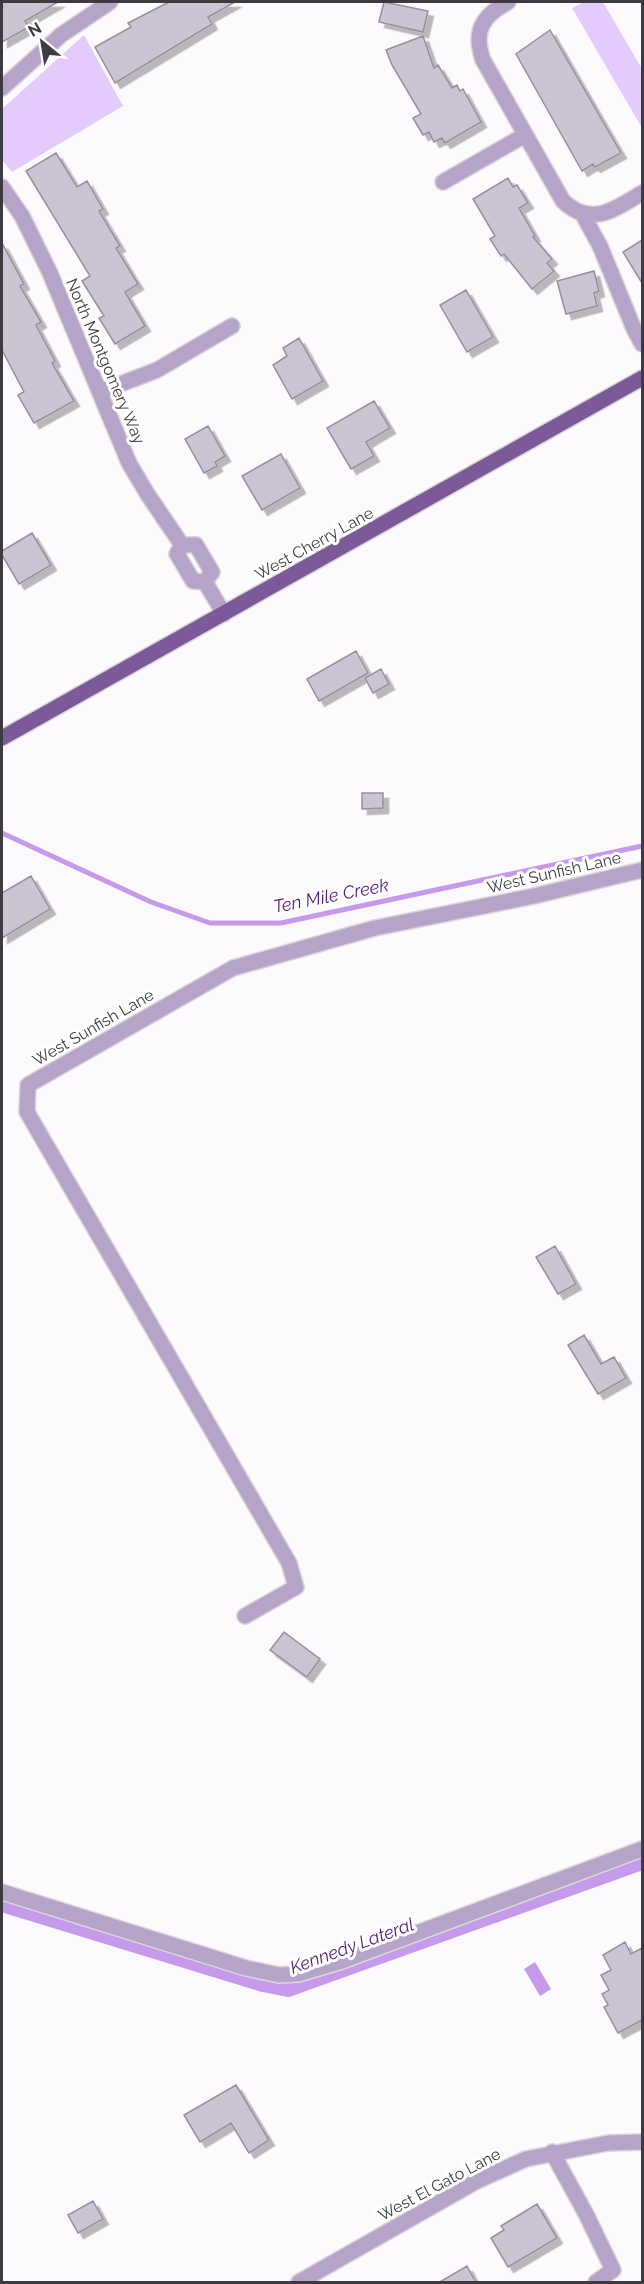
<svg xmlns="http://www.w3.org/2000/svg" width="644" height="2284" font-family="Raleway,sans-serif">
<defs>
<filter id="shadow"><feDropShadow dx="5.5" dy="5.5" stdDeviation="0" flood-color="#0004"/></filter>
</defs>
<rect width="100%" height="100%" fill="#fcfafd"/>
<!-- green -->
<path fill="#e4cbfd" d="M584,2H603L642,69V128L572,8Z
M84,35L123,106L12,172L2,160V109Z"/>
<!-- water -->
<path fill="#c59aeb" d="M535,1962L551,1989L540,1996L524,1969Z"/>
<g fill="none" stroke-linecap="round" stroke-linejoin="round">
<!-- stream -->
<path stroke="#c59aeb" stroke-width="5" d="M2,833L151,902L210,923H281L642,846"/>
<!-- canal -->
<path stroke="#c59aeb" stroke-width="16" d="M2,1904L263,1984L288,1989L642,1862"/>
</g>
<!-- building -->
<path fill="#cbc4d3" stroke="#968f9e" stroke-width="1.5" filter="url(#shadow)" d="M2,2H58L25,21L29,27L2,42Z
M169,2H235L208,17L212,24L115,83L95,47L131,27L128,23Z
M384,2L428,11L423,32L379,22Z
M550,30L621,153L595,167L593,164L582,171L516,54Z
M423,36L434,68L438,65L452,88L457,85L460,91L463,89L481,122L445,143L442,138L434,142L429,132L423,135L413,118L421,114L392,65L386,50Z
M56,153L77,187L87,181L103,209L99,211L120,246L116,248L138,284L125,292L145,326L115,344L99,318L104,316L82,281L90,276L26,171Z
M508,178L513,187L517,185L528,203L519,208L535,236L533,237L552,259L547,263L554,271L532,289L504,254L501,256L490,239L495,236L473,199Z
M642,240V283L623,252Z
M2,243L24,284L20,286L41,322L36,325L55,361L52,363L74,401L34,423L18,395L24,392L2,350Z
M594,271L599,291L594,293L597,306L566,314L557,281Z
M466,290L493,337L467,352L440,305Z
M299,338L323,381L292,399L273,365L287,356L283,348Z
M374,401L390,428L366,442L374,456L351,469L327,428Z
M208,426L225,456L215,462L217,466L204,473L185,439Z
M281,454L300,488L262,510L242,476Z
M32,533L51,565L19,584L2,555V551Z
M356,651L368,673L319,701L307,679Z
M381,669L389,684L373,693L365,678Z
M362,793H383V808L362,809Z
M31,876L50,909L2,938V893Z
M555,1246L576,1284L558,1294L536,1257Z
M584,1335L601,1364L614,1357L626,1378L598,1394L568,1345Z
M284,1632L320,1659L307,1677L270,1650Z
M625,1942L631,1954L642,1948V2020L618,2033L604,2007L608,2005L602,1994L609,1990L601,1975L611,1970L603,1955Z
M236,2085L269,2140L249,2153L231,2123L200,2142L184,2115Z
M93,2201L103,2219L78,2233L68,2215Z
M537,2204L557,2238L508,2267L491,2238L504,2230L501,2226Z
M467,2266L476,2283H438Z"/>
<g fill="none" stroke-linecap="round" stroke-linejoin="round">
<defs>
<path id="minor" d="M508,2C482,16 473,31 483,60L563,201C591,228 615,209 642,193
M2,88L61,35L110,2
M443,182L525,135
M2,187L22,216L50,273L129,463L148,495L182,545
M583,215L600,246L634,329L642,344
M100,392L157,370L232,326
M182,545H196L212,572L205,582L193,581L177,554Z
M205,582L224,614
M245,1616L296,1587L289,1563L27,1112L28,1085L233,968L375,928L534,896L642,870
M2,1892L246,1968L279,1975L298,1974L342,1961L642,1849
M552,2152L586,2214L613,2270L596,2282
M299,2282L477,2181L526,2159L608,2143L642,2142"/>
<path id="major" d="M2,738L642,378"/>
</defs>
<!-- minor casing -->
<use href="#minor" stroke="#dad7db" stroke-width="18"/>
<!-- major casing -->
<use href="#major" stroke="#dad7db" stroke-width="18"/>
<!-- minor -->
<use href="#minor" stroke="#b6a4c8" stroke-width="15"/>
<!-- major -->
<use href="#major" stroke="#7c5a99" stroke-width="15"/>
</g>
<g text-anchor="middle" stroke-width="6" stroke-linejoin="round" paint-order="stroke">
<!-- street labels -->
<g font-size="16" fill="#3d3a41" stroke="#fff">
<text transform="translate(106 361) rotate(67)" y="6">North Montgomery Way</text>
<text transform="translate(314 543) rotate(-29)" y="6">West Cherry Lane</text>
<text transform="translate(554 872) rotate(-13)" y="6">West Sunfish Lane</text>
<text transform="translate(93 1027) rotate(-30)" y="6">West Sunfish Lane</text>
<text transform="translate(439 2184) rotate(-28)" y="6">West El Gato Lane</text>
</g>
<!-- water labels -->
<g font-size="18" font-style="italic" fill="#551d7a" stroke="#fff">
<text transform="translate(331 896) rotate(-11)" y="6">Ten Mile Creek</text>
<text transform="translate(352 1946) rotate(-20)" y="6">Kennedy Lateral</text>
</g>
</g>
<!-- border -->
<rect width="644" height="2284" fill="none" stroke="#3d3a41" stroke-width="6"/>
<!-- north arrow -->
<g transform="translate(42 42) rotate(330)" stroke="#ffffff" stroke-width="4.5" paint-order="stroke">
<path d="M0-4.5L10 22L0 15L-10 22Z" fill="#3d3a41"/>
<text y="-9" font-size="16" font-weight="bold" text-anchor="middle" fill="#3d3a41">N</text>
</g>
</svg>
